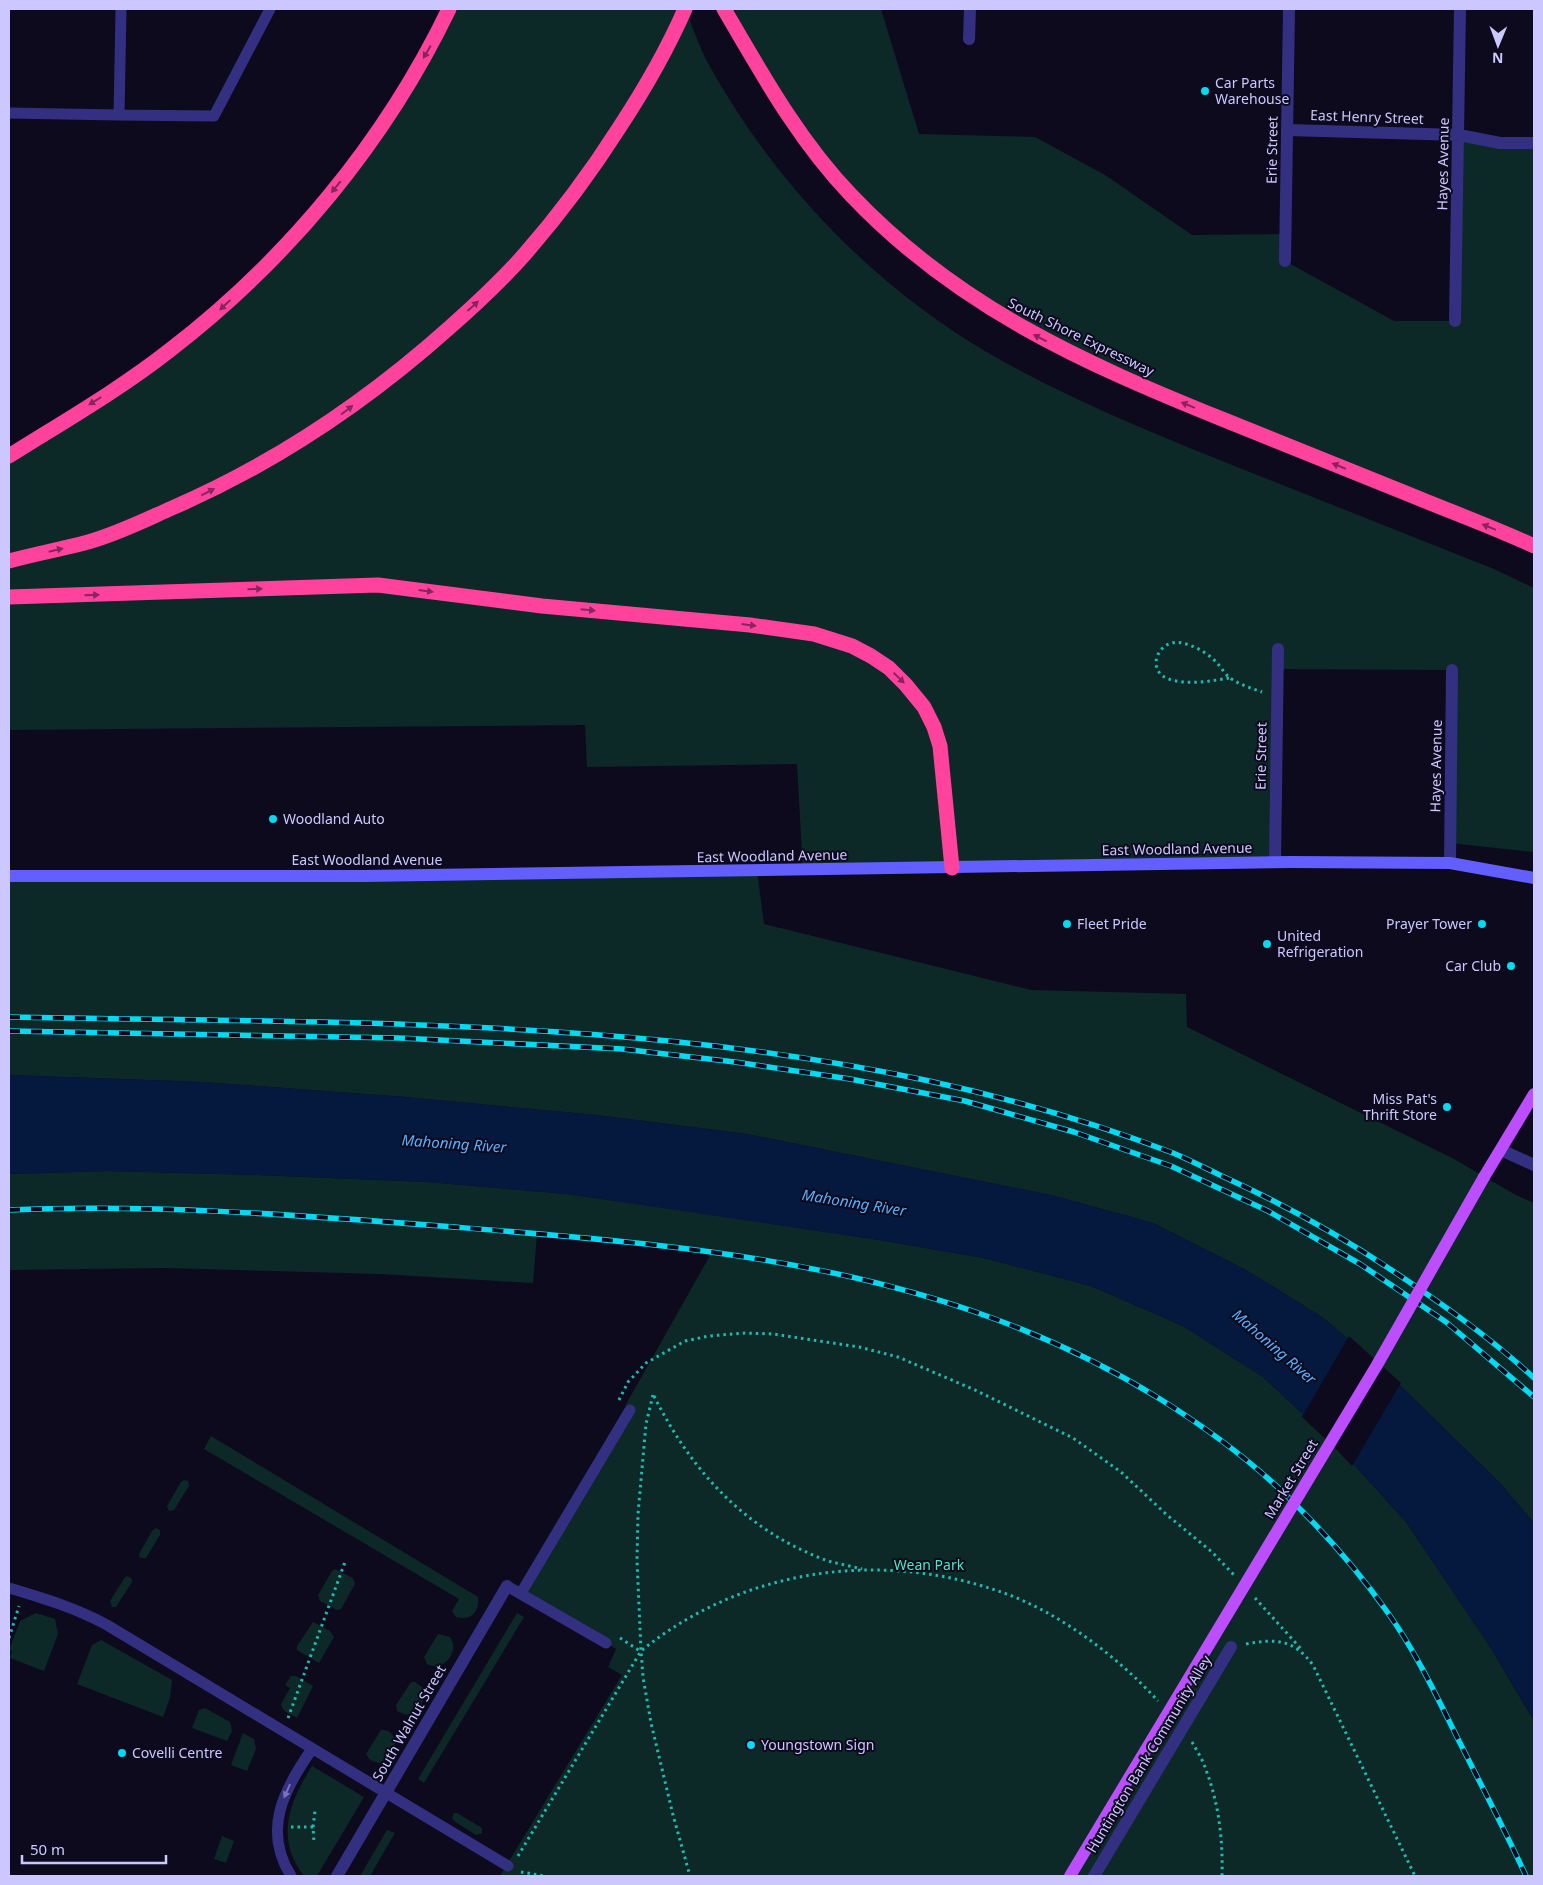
<svg xmlns="http://www.w3.org/2000/svg" width="1543" height="1885" font-family="'Noto Sans',sans-serif">
<rect width="100%" height="100%" fill="#0d0a1e"/>
<!-- green -->
<path fill="#0c2928" d="M449,9H685C693,27 699,47 709,65C778,189 880,293 1004,362C1080,404 1162,437 1242,469C1326,502 1410,536 1494,569L1534,588V852L1450,843L1452,670L1277,669L1275,862L803,871L797,764L587,767L585,725L9,730V456L170,350L335,189Z
M724,9H881L919,134L1035,137L1105,175L1192,235L1286,234L1285,261L1394,321H1455L1459,135L1534,143V546L1171,398L995,312L850,194Z
M757,871L764,924L1031,990L1186,994L1187,1027L1454,1159L1514,1194L1534,1203V1523L1500,1483L1410,1395L1367,1355L1322,1317L1246,1270L1153,1223L1051,1195L747,1134L596,1115L405,1097L202,1082L9,1075V876Z
M108,1171L258,1175L427,1182L567,1194L695,1212L879,1240L984,1258L1091,1286L1183,1326L1263,1377L1338,1447L1406,1522L1489,1645L1534,1721V1876H500L622,1675L608,1667L616,1649L521,1593L630,1410L625,1406L712,1252L537,1234L533,1283L380,1274L165,1268L9,1270V1174Z
M211,1436L478,1597C480,1612 471,1621 456,1617L452,1611L459,1599L204,1449Z
M184,1480L188,1481L189,1486L174,1510L169,1511L167,1506L181,1482Z
M156,1528L160,1530V1535L146,1558H140L139,1554L152,1531Z
M335,1569L353,1578L355,1584L341,1609L337,1610L320,1601L318,1595L332,1571Z
M128,1576L132,1579V1582L116,1607H112L110,1601L125,1577Z
M36,1613L55,1619L58,1634L44,1671L10,1658L12,1651L9,1650L20,1621Z
M517,1613L524,1617L424,1783L418,1779Z
M313,1622L330,1631L334,1637L319,1663L297,1650V1646Z
M438,1634L450,1637C460,1650 445,1673 427,1664L424,1657Z
M101,1640L172,1680L170,1698L163,1717L77,1684L92,1645Z
M291,1676H296L313,1686L297,1718C291,1714 282,1712 281,1704L290,1688L285,1685Z
M411,1682H415L422,1687C427,1697 422,1703 417,1711L406,1715L397,1711L396,1705Z
M205,1708L230,1722L232,1731L227,1741L192,1728L199,1710Z
M381,1730C389,1729 394,1735 396,1742L388,1759L379,1763L370,1760L366,1754Z
M243,1733L254,1739L256,1749L247,1771L231,1765Z
M312,1766L364,1797L317,1876H304C275,1839 289,1802 312,1766Z
M454,1813H457L482,1828V1833L476,1835L454,1821L452,1818Z
M387,1830L395,1833L370,1876H360Z
M222,1836L234,1841L226,1863L214,1859Z"/>
<!-- water -->
<path fill="#04193d" d="M9,1075L202,1082L405,1097L596,1115L747,1134L1051,1195L1153,1223L1246,1270L1322,1317L1367,1355L1410,1395L1500,1483L1534,1523V1720L1489,1645L1406,1522L1338,1447L1263,1377L1183,1326L1091,1286L984,1258L879,1240L567,1194L427,1182L258,1175L108,1171L9,1174Z"/>
<!-- pier -->
<path fill="#0d0a1e" d="M1349,1336L1401,1383L1352,1466L1336,1449L1302,1417Z"/>
<g fill="none" stroke-linecap="round" stroke-linejoin="round">
<!-- path -->
<path stroke="#20bab0" stroke-width="3" stroke-dasharray="2.5 4" stroke-linecap="butt" d="M1229,678C1211,681 1191,685 1172,680C1143,673 1158,637 1182,643C1196,646 1209,654 1218,664C1222,669 1226,675 1230,678C1240,685 1251,688 1262,692
M653,1395L646,1424L638,1514L637,1560L641,1651L643,1677L651,1723L673,1815L690,1876
M654,1396C692,1472 746,1531 828,1561C839,1564 851,1566 862,1569
M619,1400L628,1382L646,1363L685,1341L709,1336L745,1333L773,1334L859,1347L898,1357L975,1390L1073,1438L1121,1472L1167,1515L1212,1552L1234,1575
M1255,1598L1303,1651
M9,1638L19,1606
M620,1638L640,1651
M1246,1644C1277,1638 1294,1640 1313,1665L1415,1876
M288,1718L345,1562
M1192,1742C1197,1751 1203,1760 1206,1770C1219,1804 1223,1840 1222,1876
M291,1827H313L314,1842
M313,1827L315,1811
M518,1856L641,1651C743,1568 881,1549 1004,1593C1060,1613 1118,1657 1158,1701
M521,1872L545,1876"/>
<!-- lane -->
<path stroke="#333082" stroke-width="11" d="M9,113L119,115L121,9
M119,115L214,116L270,9
M507,1586L606,1643
M9,1588C43,1598 76,1608 107,1625L508,1866
M521,1593L630,1410
M291,1876C262,1830 284,1789 312,1749"/>
<!-- street -->
<path stroke="#333082" stroke-width="12" d="M969,39L970,9
M1288,130L1459,135L1500,143H1534
M1285,261L1289,9
M1455,321L1460,9
M1275,862L1278,649
M1450,863L1452,670
M1501,1150L1534,1165
M337,1876L507,1586
M1094,1876L1231,1647"/>
<!-- secondary -->
<path stroke="#625eff" stroke-width="12" d="M9,876H364L1291,862L1450,863L1534,878"/>
<!-- primary -->
<path stroke="#bd4eff" stroke-width="12" d="M1484,1177L1534,1094"/>
<!-- highway -->
<path stroke="#ff429c" stroke-width="15" d="M724,9C762,74 799,141 851,195C956,306 1083,363 1222,419C1286,445 1350,471 1413,496C1454,513 1495,528 1534,546
M9,456C63,422 119,390 170,350C287,260 385,142 449,9
M9,561C35,554 62,549 88,542C117,534 145,520 172,508C276,463 365,403 449,328C475,305 501,281 524,255C559,215 591,172 619,128C644,90 667,50 685,9
M9,597L378,585L542,606L750,625L814,634L852,646L871,656L889,668L906,685L924,707L934,727L940,746L952,868"/>
<defs>
<path id="rail" d="M9,1017C397,1025 804,1011 1173,1153C1190,1160 1207,1169 1224,1177C1283,1204 1339,1235 1393,1271C1442,1304 1491,1338 1534,1378
M9,1031L399,1038L622,1049L735,1062L850,1079L965,1101L1074,1132L1171,1166L1268,1211L1360,1264L1446,1322L1534,1397
M9,1210C153,1204 297,1215 441,1226C693,1246 938,1262 1160,1399C1205,1427 1250,1460 1288,1497C1325,1533 1359,1572 1388,1613C1416,1652 1437,1697 1458,1739C1481,1785 1505,1830 1526,1876"/>
</defs>
<!-- rail casing -->
<use href="#rail" stroke="#00daf2" stroke-width="5.5"/>
<!-- rail -->
<use href="#rail" stroke="#0d0a1e" stroke-width="4" stroke-dasharray="11" stroke-linecap="butt"/>
<!-- primary-bridge -->
<path stroke="#bd4eff" stroke-width="12" d="M1070,1876L1377,1365L1484,1177"/>
</g>
<!-- one-way arrows -->
<defs><path id="oneway-solid" d="M-6-.8H1V-3.2L6.5 0L1 3.2V.8H-6Z" transform="scale(1.25)"/></defs>
<g fill="#86265d">
<use href="#oneway-solid" transform="translate(427 52) rotate(120)"/>
<use href="#oneway-solid" transform="translate(336 187) rotate(129)"/>
<use href="#oneway-solid" transform="translate(225 305) rotate(137)"/>
<use href="#oneway-solid" transform="translate(473 306) rotate(-42)"/>
<use href="#oneway-solid" transform="translate(1040 338) rotate(-153)"/>
<use href="#oneway-solid" transform="translate(95 401) rotate(148)"/>
<use href="#oneway-solid" transform="translate(1188 405) rotate(-158)"/>
<use href="#oneway-solid" transform="translate(347 410) rotate(-37)"/>
<use href="#oneway-solid" transform="translate(1339 466) rotate(-158)"/>
<use href="#oneway-solid" transform="translate(208 492) rotate(-27)"/>
<use href="#oneway-solid" transform="translate(1489 527) rotate(-158)"/>
<use href="#oneway-solid" transform="translate(56 550) rotate(-13)"/>
<use href="#oneway-solid" transform="translate(255 589) rotate(-2)"/>
<use href="#oneway-solid" transform="translate(426 591) rotate(7)"/>
<use href="#oneway-solid" transform="translate(92 595) rotate(-2)"/>
<use href="#oneway-solid" transform="translate(588 610) rotate(5)"/>
<use href="#oneway-solid" transform="translate(749 625) rotate(7)"/>
<use href="#oneway-solid" transform="translate(899 678) rotate(44)"/>
</g>
<use fill="#7874ba" href="#oneway-solid" transform="translate(287 1791) rotate(114)"/>
<!-- markers -->
<g fill="#00daf2" stroke="#0d0a1e" stroke-width="2">
<circle cx="1205" cy="91" r="5"/>
<circle cx="273" cy="819" r="5"/>
<circle cx="1067" cy="924" r="5"/>
<circle cx="1482" cy="924" r="5"/>
<circle cx="1267" cy="944" r="5"/>
<circle cx="1511" cy="966" r="5"/>
<circle cx="1447" cy="1107" r="5"/>
<circle cx="751" cy="1745" r="5"/>
<circle cx="122" cy="1753" r="5"/>
</g>
<g text-anchor="middle" stroke-width="4" stroke-linejoin="round" paint-order="stroke">
<!-- poi labels -->
<g font-size="14" fill="#cdc7ff" stroke="#0d0a1e" text-anchor="start">
<text x="1215" y="88">Car Parts<tspan x="1215" dy="16">Warehouse</tspan></text>
<text x="283" y="824">Woodland Auto</text>
<text x="1077" y="929">Fleet Pride</text>
<text x="1472" y="929" text-anchor="end">Prayer Tower</text>
<text x="1277" y="941">United<tspan x="1277" dy="16">Refrigeration</tspan></text>
<text x="1501" y="971" text-anchor="end">Car Club</text>
<text x="1437" y="1104" text-anchor="end">Miss Pat's<tspan x="1437" dy="16">Thrift Store</tspan></text>
<text x="761" y="1750">Youngstown Sign</text>
<text x="132" y="1758">Covelli Centre</text>
</g>
<!-- street labels -->
<g font-size="14" fill="#cdc7ff" stroke="#0d0a1e">
<text transform="translate(1367 117) rotate(2)" y="5">East Henry Street</text>
<text transform="translate(1272 150) rotate(-89)" y="5">Erie Street</text>
<text transform="translate(1443 164) rotate(-89)" y="5">Hayes Avenue</text>
<text transform="translate(1081 337) rotate(26)" y="5">South Shore Expressway</text>
<text transform="translate(1261 756) rotate(-89)" y="5">Erie Street</text>
<text transform="translate(1436 766) rotate(-89)" y="5">Hayes Avenue</text>
<text transform="translate(1177 849) rotate(-1)" y="5">East Woodland Avenue</text>
<text transform="translate(772 856) rotate(-1)" y="5">East Woodland Avenue</text>
<text x="367" y="865">East Woodland Avenue</text>
<text transform="translate(1291 1479) rotate(-59)" y="5">Market Street</text>
<text transform="translate(409 1723) rotate(-60)" y="5">South Walnut Street</text>
<text transform="translate(1149 1754) rotate(-59)" y="5">Huntington Bank Community Alley</text>
</g>
<!-- park labels -->
<g font-size="14" fill="#47ebc2" stroke="#0d0a1e">
<text x="929" y="1570">Wean Park</text>
</g>
<!-- water labels -->
<g font-size="15" font-style="italic" fill="#55b0ff" stroke="#0d0a1e">
<text transform="translate(454 1144) rotate(4)" y="5">Mahoning River</text>
<text transform="translate(854 1203) rotate(9)" y="5">Mahoning River</text>
<text transform="translate(1274 1347) rotate(41)" y="5">Mahoning River</text>
</g>
</g>
<!-- border -->
<rect width="1543" height="1885" fill="none" stroke="#cdc7ff" stroke-width="20"/>
<!-- north arrow -->
<g transform="translate(1498 45) rotate(181)" stroke="#0d0a1e" stroke-width="4" paint-order="stroke">
<path d="M0-4L9 19L0 12L-9 19Z" fill="#cdc7ff"/>
<text y="-8" font-size="14" font-weight="bold" text-anchor="middle" fill="#cdc7ff">N</text>
</g>
<!-- scale -->
<path d="M22 1855v8h144v-8" fill="none" stroke="#cdc7ff" stroke-width="2.5"/>
<text x="30" y="1855" font-size="15" fill="#cdc7ff" stroke="#0d0a1e" stroke-width="4" paint-order="stroke">50 m</text>
</svg>
